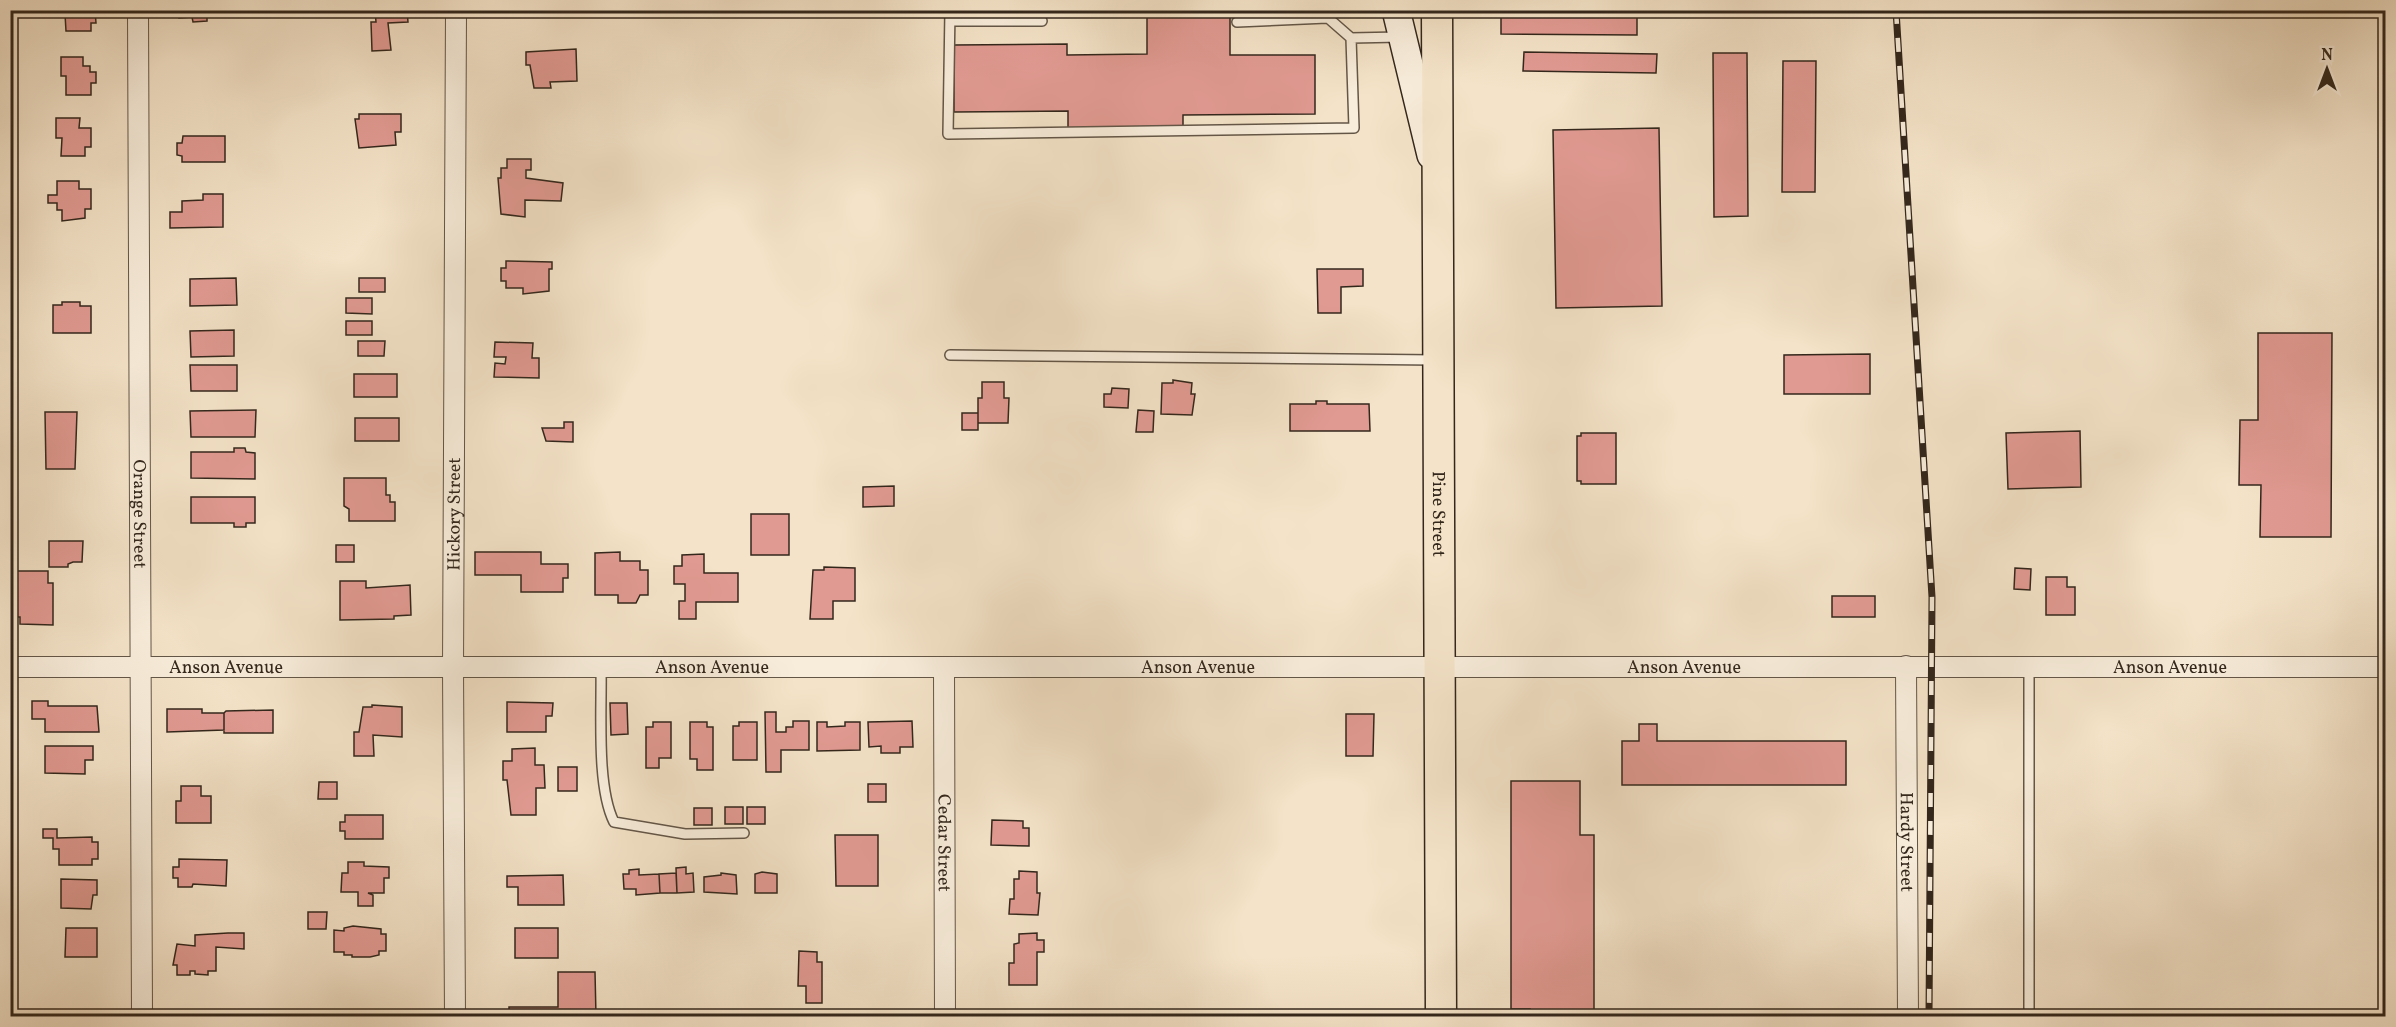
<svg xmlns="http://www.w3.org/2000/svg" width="2396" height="1027" font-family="Vollkorn,serif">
<rect width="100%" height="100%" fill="#f4e3c8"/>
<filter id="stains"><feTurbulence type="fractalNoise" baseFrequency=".00333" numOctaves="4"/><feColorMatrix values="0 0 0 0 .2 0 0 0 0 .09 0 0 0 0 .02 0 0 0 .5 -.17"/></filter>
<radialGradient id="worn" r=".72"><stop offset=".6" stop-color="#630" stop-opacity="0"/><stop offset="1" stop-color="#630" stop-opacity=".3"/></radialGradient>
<!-- building -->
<path fill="#e19a92" stroke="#33271c" stroke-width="1.5" d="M60,10H95L96,23H91V31H66L65,14H60Z
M174,10H207V21L193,22L192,17L179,18V12Z
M375,10H407L408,22L388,23L391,50L372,51L371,22H376Z
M1147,10H1230V55H1315V114L1183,115V127L1068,128V111L954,112V45L1067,44V55L1147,54Z
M1501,13L1637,14V35L1501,34Z
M576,49L577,81L550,82L551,88H534L530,65H526V52Z
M1524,52L1657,54L1656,73L1523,71Z
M1713,53H1747L1748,216L1714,217Z
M61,57H83V66H90V72H96V83H91V95H66V76H61Z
M1783,61H1816L1815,192H1782Z
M359,114H401V132H395L396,145L359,148L355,119H359Z
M56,118H80L79,128H91V147H85V156H61L62,138H56Z
M1659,128L1662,306L1556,308L1553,130Z
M183,136H225V162H182V156L177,155V143H182Z
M507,159H531V170H526V178L563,183L561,201L525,200V217L501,214L498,178H501V168H507Z
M57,181H79V189H91V209H85V218L62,221V210H57V203H48V195H57Z
M203,194H223V227L170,228V212H182V201L203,200Z
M506,261L552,262V269H549V291L523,294V288H506V281H501V268H506Z
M1317,269H1363V286L1341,287V313H1318Z
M236,278L237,305L190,306V279Z
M359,278H385V292H359Z
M346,298H372V314L346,313Z
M62,302H80V306H91V333H53V305H62Z
M346,321H372V335H346Z
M234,330V356L191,357L190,331Z
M2258,333H2332L2331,537H2260L2261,485H2239L2240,420H2258Z
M358,341H385L384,356H358Z
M495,342L533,343L532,358H539V378L494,377L495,363L505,364L506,357H494Z
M1870,354V394H1784V355Z
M190,365H237V391H191Z
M354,374H397V397H354Z
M1173,380L1192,383L1191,394H1195L1192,415L1161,414L1162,383H1173Z
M982,382H1004V398H1009L1008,423H978V430V398H982Z
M1112,388L1129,389L1128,408L1104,407V394H1111Z
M1316,401H1327V404H1369L1370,431H1290V404H1316Z
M256,410L255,437H191L190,411Z
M1138,410L1154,411L1153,432H1136Z
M45,412H77L75,469H46Z
M962,413H978V430H962Z
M355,418H399V441H355Z
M564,422H573V442L546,441L542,428H564Z
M2080,431L2081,487L2008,489L2006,433Z
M1581,433H1616V484H1581V481H1577V436H1581Z
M234,448H245L246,452L255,453V479L191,478V452H234Z
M344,478H386V495H390V502H395V521H349V509L344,506Z
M894,486V506L863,507V487Z
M191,497H255V523H246V527H234V523H191Z
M751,514H789V555H751Z
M49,541H83L82,562H73L68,564V567H49Z
M336,545H354V562H336Z
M475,552H541V564H568V578H563V592H521V575H475Z
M620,552V561H640V570H648V595H640L636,603H618V595H595V553Z
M704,554V573H738V602H696V619H679V601H685V584H674V566H682V555Z
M824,567L855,568V601H833V619H810L813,570H824Z
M2015,568L2031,569L2030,590L2014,589Z
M17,571H48V583H53V625L20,624V617H10V592H17Z
M2046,577H2067V587H2075V615H2046Z
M340,581H366V588L410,585L411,615L394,616V619L340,620Z
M1832,596H1875V617H1832Z
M32,701H48V706H97L99,732H45V719H32Z
M507,702L553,703L552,716H546V732H507Z
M610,703H627L628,734L611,735Z
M372,705L402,707V737L373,735L374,756H354V732H359L363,707H372Z
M167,709H202V713H224V730L167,732Z
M273,710V733H224V713L226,711Z
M765,712H776V732H786V727H793V721H809V750H781V772H766Z
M1346,714H1374L1373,756H1346Z
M912,721L913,747H900V753H881V746L869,747L868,722Z
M653,722H671V758H659V768H646V727H653Z
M690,722H707V727H713V770H697V759H690Z
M739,722H757V760H733V726H739Z
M817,722H827V727L845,726V722H860V750L817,751Z
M1639,724H1657V741H1846V785H1622V741H1639Z
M45,746H93V760H85V774L45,773Z
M535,748V765H544L545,788H536V815H511L507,780H503V761H512V749Z
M558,767H577V791H558Z
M1511,781H1580V835H1594V1012H1553V1016H1530V1009H1511Z
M319,782H337V799H318Z
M868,784H886V802H868Z
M181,786H201V796H211V823H176V801H181Z
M725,807H743V824H725Z
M747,807H765V824H747Z
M694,808H712V825H694Z
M345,815H383V839H345V831H340V822H345Z
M992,820L1023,821V828H1029V846L991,845Z
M43,829H57V838L92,837V842H98V859H92V865H59V849H53V838H43Z
M835,835H878V886H836Z
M179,859L227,860L226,886L193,884L192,887H178V878H173V867H179Z
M348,862H364V866L389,867V878H384V893H368L373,895V906H358V892H341L342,873H348Z
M686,867V874L693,873L694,892L677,893L676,868Z
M639,869V875L659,874L660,893L636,895V889H624L623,874H629V870Z
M1019,871L1037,872V893H1040L1038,915L1009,914L1010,899H1014V879H1019Z
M762,872L777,874V893H755V874Z
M676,873L677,893H660L659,874Z
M721,873L736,875L737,894L704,892V877L721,875Z
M563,875L564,905H518V887H507V876Z
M61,879L97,880V895H93L91,909L61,908Z
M308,912H327L326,929H308Z
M353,926L381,929V934H386V951H379V955L370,957H352V955H344V952H334V930L344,931V928Z
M66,928H97V957H65Z
M515,928H558V958H515Z
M228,933H244V949L216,947V971H208V975L195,974V971H190V975H177V965H173L177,944L195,946V935Z
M1037,933V940H1044V952H1037V985H1009V963H1014V944L1019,943V934Z
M799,951L817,952V962H822V1003H806V986H798Z
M558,972H595L596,1016H509V1007H558Z"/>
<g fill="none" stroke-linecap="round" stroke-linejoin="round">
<defs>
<path id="service" d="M950,10L948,134L1354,128L1351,38L1319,10
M950,21H1042
M1237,22L1327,18
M1351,38L1400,37
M950,355L1435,360
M601,668C602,710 596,786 614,822L685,834L744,833
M2029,668V1016"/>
<g id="minor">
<path id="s1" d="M138,10L142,1016"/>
<path id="s2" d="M1906,666L1908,1016"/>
<path id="s3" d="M10,667H2386"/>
<path id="s4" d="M944,667L945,1016"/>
<path id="s5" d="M455,1016L453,668L456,10"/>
</g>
<path id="secondary" d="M1396,10L1431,155"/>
<g id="primary">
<path id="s6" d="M1437,10L1441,1016"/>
</g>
</defs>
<!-- service casing -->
<use href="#service" stroke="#635647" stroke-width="12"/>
<!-- minor casing -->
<use href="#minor" stroke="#635647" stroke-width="22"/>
<!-- secondary casing -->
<use href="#secondary" stroke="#33271c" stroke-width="30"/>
<!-- primary casing -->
<use href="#primary" stroke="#33271c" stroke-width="33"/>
<!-- service -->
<use href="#service" stroke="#f8eddb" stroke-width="9"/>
<!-- minor -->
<use href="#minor" stroke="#f8eddb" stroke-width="20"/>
<!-- secondary -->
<use href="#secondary" stroke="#f8eddb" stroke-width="27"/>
<!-- primary -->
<use href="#primary" stroke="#f4e3c8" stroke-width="30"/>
<defs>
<path id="rail" d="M1896,10L1932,597L1929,1016"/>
</defs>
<!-- rail casing -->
<use href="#rail" stroke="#33271c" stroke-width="7"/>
<!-- rail -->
<use href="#rail" stroke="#f8eddb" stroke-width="4.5" stroke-dasharray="14" stroke-linecap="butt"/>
</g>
<g text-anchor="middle" stroke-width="4.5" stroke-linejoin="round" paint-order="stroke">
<!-- street labels -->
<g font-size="18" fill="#33271c" stroke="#f8eddb">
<text dy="6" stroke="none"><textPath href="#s5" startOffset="502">Hickory Street</textPath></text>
<text dy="6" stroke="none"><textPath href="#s1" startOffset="504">Orange Street</textPath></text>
<text dy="6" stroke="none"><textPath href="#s6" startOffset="504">Pine Street</textPath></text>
<text dy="6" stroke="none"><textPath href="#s3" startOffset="1674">Anson Avenue</textPath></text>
<text dy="6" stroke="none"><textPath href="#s3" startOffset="216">Anson Avenue</textPath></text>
<text dy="6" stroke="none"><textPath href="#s3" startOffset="702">Anson Avenue</textPath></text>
<text dy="6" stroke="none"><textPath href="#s3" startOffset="1188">Anson Avenue</textPath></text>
<text dy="6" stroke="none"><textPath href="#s3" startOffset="2160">Anson Avenue</textPath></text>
<text dy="6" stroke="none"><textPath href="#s2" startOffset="176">Hardy Street</textPath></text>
<text dy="6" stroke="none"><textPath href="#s4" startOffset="176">Cedar Street</textPath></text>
</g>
</g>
<!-- margin -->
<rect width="2396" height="1027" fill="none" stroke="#f4e3c8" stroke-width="36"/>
<rect x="12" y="12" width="2372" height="1003" fill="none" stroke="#33271c" stroke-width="3"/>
<rect x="18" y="18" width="2360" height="991" fill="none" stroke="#33271c" stroke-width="1.5"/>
<!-- north arrow -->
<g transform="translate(2327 69)" stroke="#f8eddb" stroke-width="4.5" paint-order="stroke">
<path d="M0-4.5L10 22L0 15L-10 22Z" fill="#33271c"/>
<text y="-9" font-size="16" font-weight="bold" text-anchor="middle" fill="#33271c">N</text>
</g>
<rect width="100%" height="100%" filter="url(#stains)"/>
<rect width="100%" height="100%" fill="url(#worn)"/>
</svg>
